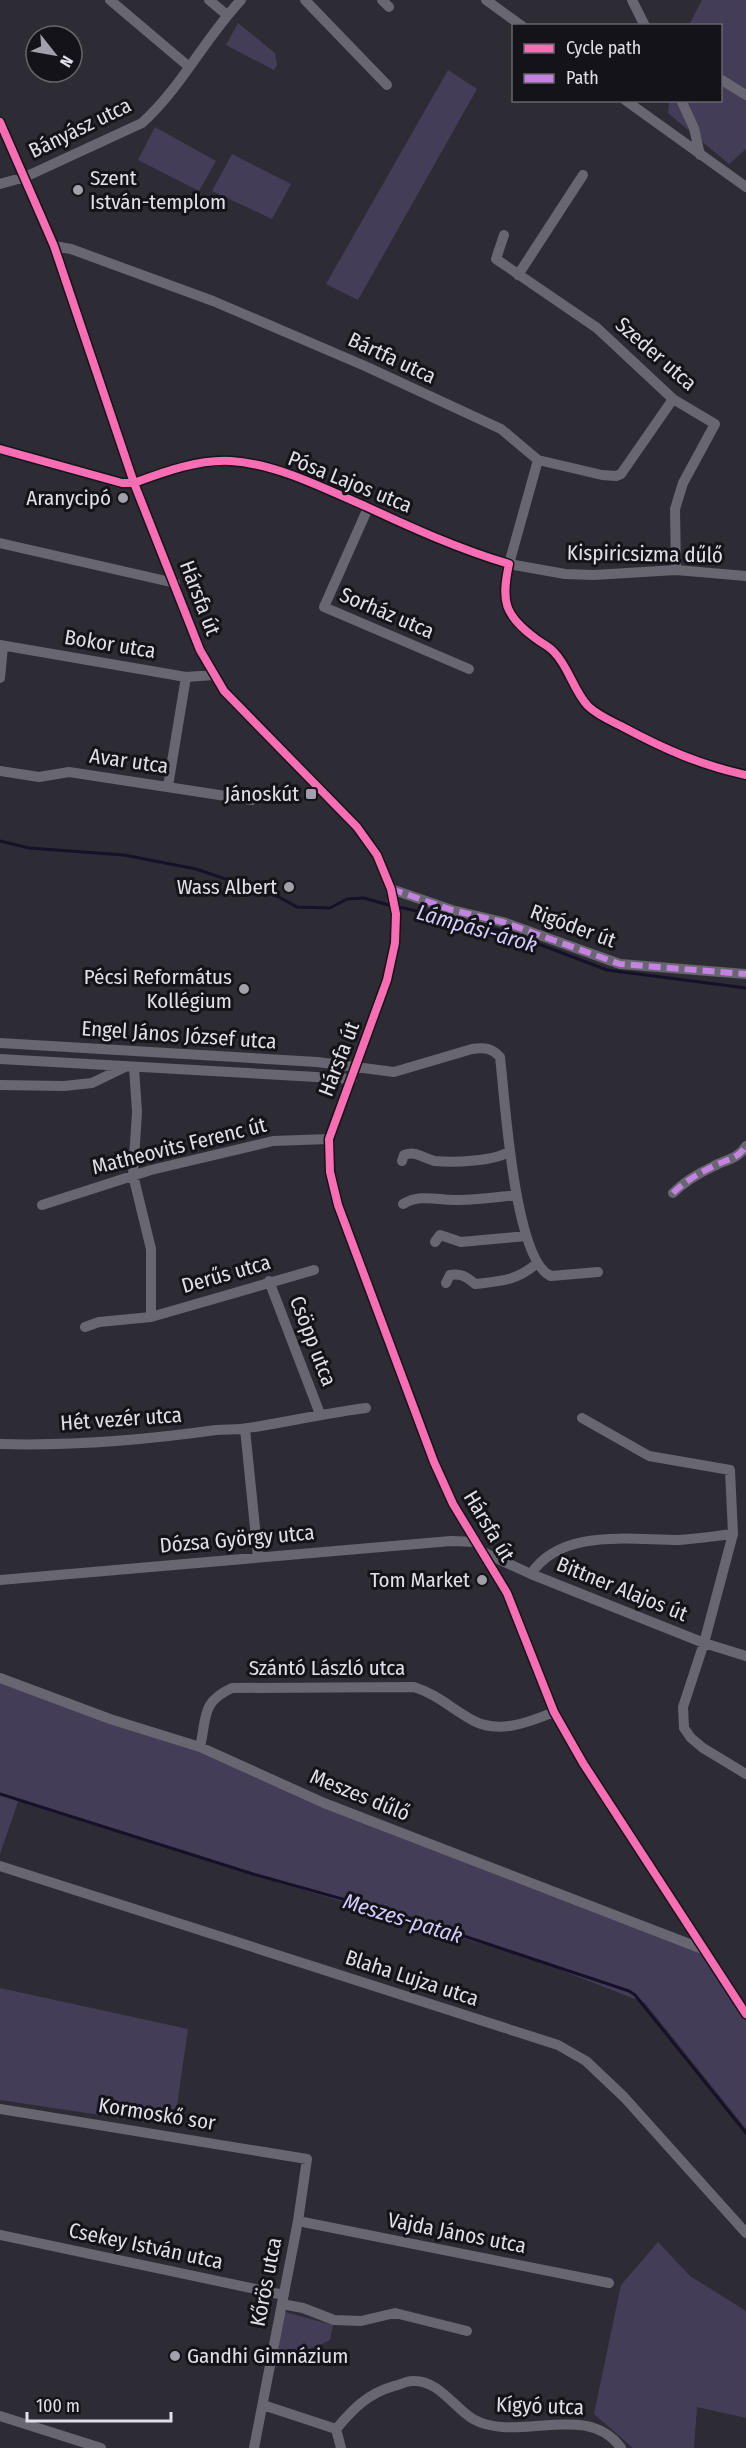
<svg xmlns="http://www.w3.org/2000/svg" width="746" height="2448" font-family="'Fira Sans Condensed',sans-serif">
<rect width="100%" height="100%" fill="#2d2c34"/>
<!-- green -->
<path fill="#433d58" d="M702,0H746V149L729,164L668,113L669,101L720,100V26L689,25Z
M238,23L275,53L277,65L274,70L226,45Z
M448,70L477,89L358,300L326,284Z
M155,127L216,161L199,191L138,160Z
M232,154L291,184L272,219L212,191Z
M0,1681L200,1747L704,1954L746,2012V2129L645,2003L538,1961L218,1864L19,1799L0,1854Z
M0,1988L188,2029L174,2126L0,2100Z
M658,2242L690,2276L746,2311V2418L697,2407L694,2448H633L594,2414L621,2285Z
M281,2311L333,2325L330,2340C324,2343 317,2346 311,2348C294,2354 289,2350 277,2367L271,2366Z"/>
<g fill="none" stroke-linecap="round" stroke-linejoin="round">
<!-- stream -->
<path stroke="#161129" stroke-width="3" d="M0,841L29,848L124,855L196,869L279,897L297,907L330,908L347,899L364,898L392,906
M399,907L507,932L607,970L746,988
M0,1794L253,1874L410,1918L629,1991L635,1995L746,2133"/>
<!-- minor -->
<path stroke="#686670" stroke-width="10" d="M110,0L188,66
M209,0L227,15
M305,0L387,85
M382,0L389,7
M486,0L522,26
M632,0L645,26
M720,79L746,95
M625,100L746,187
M681,100L694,128L700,155
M0,122L54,246L134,483L200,650L224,691L357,827L377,855L391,889L396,914L395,943L387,980L329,1139L330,1172L338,1205L434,1462L453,1504L507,1593L554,1712L583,1763L746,2014
M0,184L25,177L142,123C181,88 205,38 241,0
M504,235L496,259L597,328L673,399L715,424L683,483L675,509L676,570
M54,246L71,249L213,301L365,366L501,429L538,460L602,475L616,476L621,474L673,399
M518,275L583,175
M0,449L122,483H134C164,472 199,459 231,461C277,464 323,488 365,506C412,528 459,549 509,564C501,601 504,615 535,638C541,643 549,646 554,652C569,667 573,690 588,706C597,715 611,721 623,727C664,749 700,765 746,775
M538,460L509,564L565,574L594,575L676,570L746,576
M368,508L324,607L469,669
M0,543L175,583
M0,645L186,677L214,675
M0,678L3,646
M0,771L39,777L69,772L252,800
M168,786L186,677
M391,889L452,910L503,922L620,964L746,974
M0,1043L317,1062L394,1072L472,1049C484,1047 492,1048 500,1057C505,1098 514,1261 551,1276L598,1272
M0,1059L352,1079
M134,1067L137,1112L133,1175L151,1249V1317
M0,1085L64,1086L92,1083L125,1067
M402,1161L404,1155C417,1150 423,1159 435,1161C453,1163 496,1161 510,1151
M673,1193C684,1182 699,1173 714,1166C727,1159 738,1159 746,1146
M403,1204C421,1193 439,1201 459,1200C479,1200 498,1197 517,1195
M42,1205L151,1170L273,1141L329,1139
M435,1242L440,1235L461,1242L526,1236
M269,1281L320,1414
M446,1283L450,1275C461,1273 467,1277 475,1284C501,1281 516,1281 536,1264
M85,1327L99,1322L151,1317L314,1270
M245,1429L258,1557
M0,1444C72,1446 145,1440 216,1430C227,1429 238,1430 248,1428C288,1422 326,1413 366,1408
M733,1534L704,1643L683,1707L684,1728L691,1738L703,1748L746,1774
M485,1553L531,1574L704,1643L746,1656
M531,1574C561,1528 630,1540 678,1540C696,1539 715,1536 733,1534L730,1470L649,1456L582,1418
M0,1580L451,1541L477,1542
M0,1678L110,1719L200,1747L324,1803L705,1950
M200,1747C207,1717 201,1702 232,1688L414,1687C437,1694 453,1710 474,1721C499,1734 530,1722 554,1712
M0,1866L558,2045L586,2061L624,2097L746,2233
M0,2109L307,2159L298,2221L254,2448
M298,2221L609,2283
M0,2235L284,2295
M282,2304L303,2308L334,2320L361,2321L395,2313L467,2331
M263,2405L336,2429L341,2448
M0,2416L101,2448
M336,2429C354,2408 367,2394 394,2386C400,2385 406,2381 412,2381C438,2379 454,2408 473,2419C517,2444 587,2400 621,2448"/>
<!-- quiet -->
<path stroke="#c483df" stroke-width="6" stroke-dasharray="12 6" stroke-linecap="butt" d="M391,889L452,910L503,922L620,964L746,974
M673,1193C684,1182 699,1173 714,1166C727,1159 738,1159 746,1146"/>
<defs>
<path id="cycleway" d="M0,122L54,246L134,483L200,650L224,691L357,827L377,855L391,889L396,914L395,943L387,980L329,1139L330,1172L338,1205L434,1462L453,1504L507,1593L554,1712L583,1763L746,2014
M0,449L122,483H134C164,472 199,459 231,461C277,464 323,488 365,506C412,528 459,549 509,564C501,601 504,615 535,638C541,643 549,646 554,652C569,667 573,690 588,706C597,715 611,721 623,727C664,749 700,765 746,775"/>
</defs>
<!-- cycleway casing -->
<use href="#cycleway" stroke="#141319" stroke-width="11"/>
<!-- cycleway -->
<use href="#cycleway" stroke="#f96db3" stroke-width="8"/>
</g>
<!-- markers -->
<g fill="#a2a0aa" stroke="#141319" stroke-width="2">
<circle cx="78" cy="190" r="6"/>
<circle cx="123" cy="498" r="6"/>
<rect x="305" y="788" width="12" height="12" rx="3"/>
<circle cx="289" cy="887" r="6"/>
<circle cx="244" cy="989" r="6"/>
<circle cx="482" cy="1580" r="6"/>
<circle cx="175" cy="2356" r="6"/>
</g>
<g text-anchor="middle" stroke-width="6" stroke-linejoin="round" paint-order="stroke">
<!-- street labels -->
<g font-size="21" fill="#e1dfe9" stroke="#141319">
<text transform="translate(80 128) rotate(-26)" y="7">Bányász utca</text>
<text transform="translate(656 354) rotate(41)" y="7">Szeder utca</text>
<text transform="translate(392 358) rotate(25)" y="7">Bártfa utca</text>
<text transform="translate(350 482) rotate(22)" y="7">Pósa Lajos utca</text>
<text transform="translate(645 554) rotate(1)" y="7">Kispiricsizma dűlő</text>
<text transform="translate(200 598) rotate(69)" y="7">Hársfa út</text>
<text transform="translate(387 613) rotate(23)" y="7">Sorház utca</text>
<text transform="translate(110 644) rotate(9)" y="7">Bokor utca</text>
<text transform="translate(129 761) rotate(8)" y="7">Avar utca</text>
<text transform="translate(573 926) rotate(20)" y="7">Rigóder út</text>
<text transform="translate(179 1035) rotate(4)" y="7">Engel János József utca</text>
<text transform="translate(339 1059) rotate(-69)" y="7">Hársfa út</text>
<text transform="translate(179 1146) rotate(-14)" y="7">Matheovits Ferenc út</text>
<text transform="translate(226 1274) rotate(-16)" y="7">Derűs utca</text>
<text transform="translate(313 1341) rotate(69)" y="7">Csöpp utca</text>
<text transform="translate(121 1419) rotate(-4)" y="7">Hét vezér utca</text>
<text transform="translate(489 1526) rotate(59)" y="7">Hársfa út</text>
<text transform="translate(237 1539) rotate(-5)" y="7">Dózsa György utca</text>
<text transform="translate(622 1589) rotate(22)" y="7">Bittner Alajos út</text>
<text x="327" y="1675">Szántó László utca</text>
<text transform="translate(360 1795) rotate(22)" y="7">Meszes dűlő</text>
<text transform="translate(412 1978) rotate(18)" y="7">Blaha Lujza utca</text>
<text transform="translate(157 2114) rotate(9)" y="7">Kormoskő sor</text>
<text transform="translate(457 2233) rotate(11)" y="7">Vajda János utca</text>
<text transform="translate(146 2246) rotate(12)" y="7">Csekey István utca</text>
<text transform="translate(266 2282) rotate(-79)" y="7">Kőrös utca</text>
<text transform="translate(540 2406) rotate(2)" y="7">Kígyó utca</text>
</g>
<!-- poi labels -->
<g font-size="21" fill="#e1dfe9" stroke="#141319" text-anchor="end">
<text x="90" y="185" text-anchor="start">Szent<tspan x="90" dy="24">István-templom</tspan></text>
<text x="111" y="505">Aranycipó</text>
<text x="299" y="801">Jánoskút</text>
<text x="277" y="894">Wass Albert</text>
<text x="232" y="984">Pécsi Református<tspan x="232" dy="24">Kollégium</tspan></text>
<text x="470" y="1587">Tom Market</text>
<text x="187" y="2363" text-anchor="start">Gandhi Gimnázium</text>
</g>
<!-- water labels -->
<g font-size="22" font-style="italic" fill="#d4cdfc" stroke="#141319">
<text transform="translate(477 928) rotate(16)" y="8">Lámpási-árok</text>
<text transform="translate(403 1918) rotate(17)" y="8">Meszes-patak</text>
</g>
</g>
<!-- legend -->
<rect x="512" y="24" width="210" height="78" fill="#141319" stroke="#66656c" stroke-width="1.5"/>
<rect x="524" y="44" width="30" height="9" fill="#f96db3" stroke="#66656c" stroke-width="1.5"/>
<text x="566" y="54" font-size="18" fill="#e1dfe9">Cycle path</text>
<rect x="524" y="74" width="30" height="9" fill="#c483df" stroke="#66656c" stroke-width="1.5"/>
<text x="566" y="84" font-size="18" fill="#e1dfe9">Path</text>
<!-- north arrow -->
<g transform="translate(54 54) rotate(121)"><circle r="28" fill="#141319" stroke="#66656c" stroke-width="1.5"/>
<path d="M0-4.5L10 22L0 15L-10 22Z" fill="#a2a0aa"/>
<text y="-9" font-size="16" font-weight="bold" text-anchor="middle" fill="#e1dfe9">N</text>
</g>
<!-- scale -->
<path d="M27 2412v9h144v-9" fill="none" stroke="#e1dfe9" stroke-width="3"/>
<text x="36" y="2412" font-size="18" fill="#e1dfe9" stroke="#141319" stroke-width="4.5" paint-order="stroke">100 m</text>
</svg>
